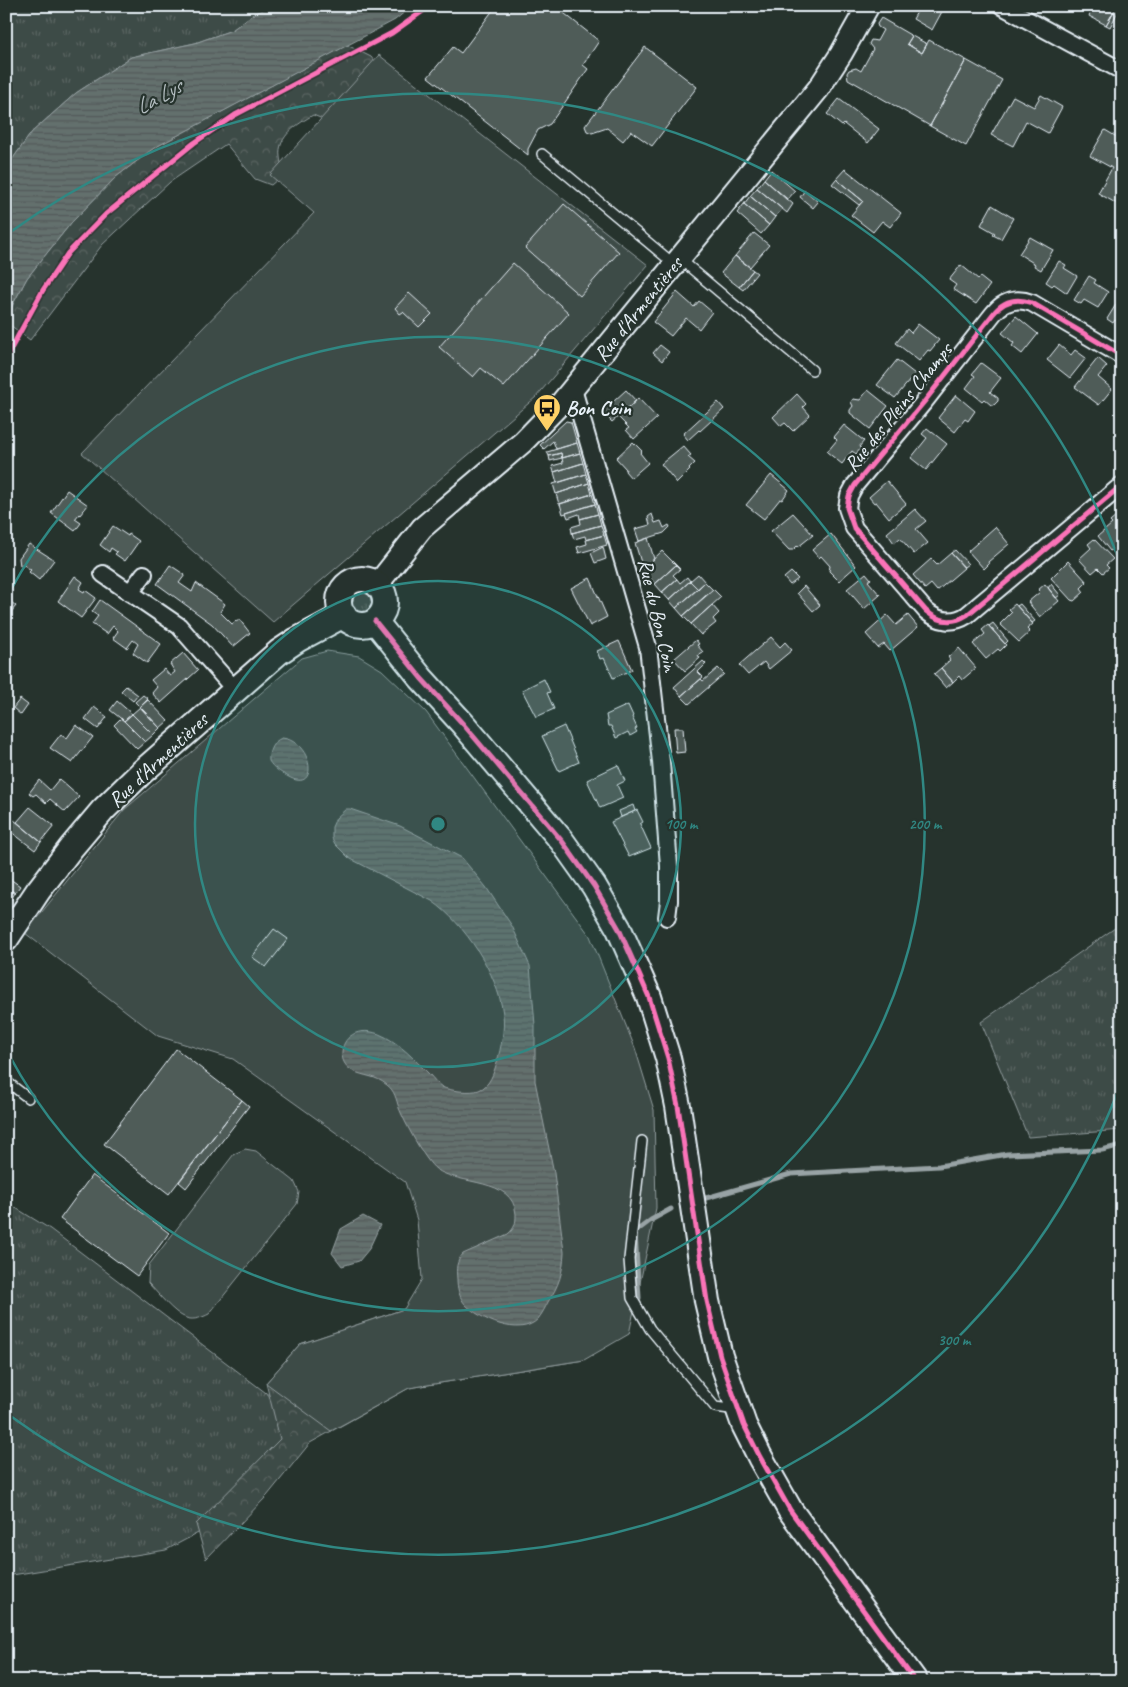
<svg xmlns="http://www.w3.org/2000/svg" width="1128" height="1687" font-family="Caveat,sans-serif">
<defs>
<pattern id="grass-tufts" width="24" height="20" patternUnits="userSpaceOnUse" patternTransform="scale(1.25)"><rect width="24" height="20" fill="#3e4b47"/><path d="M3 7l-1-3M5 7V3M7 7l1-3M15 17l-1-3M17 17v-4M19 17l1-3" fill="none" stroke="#5a6562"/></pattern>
<pattern id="forest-crowns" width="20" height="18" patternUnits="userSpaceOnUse" patternTransform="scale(1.25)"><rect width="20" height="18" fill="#3e4b47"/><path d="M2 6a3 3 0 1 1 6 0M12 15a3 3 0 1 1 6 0" fill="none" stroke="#5a6562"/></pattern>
<pattern id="water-rules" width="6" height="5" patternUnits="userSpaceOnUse" patternTransform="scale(1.25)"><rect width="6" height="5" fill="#636f6d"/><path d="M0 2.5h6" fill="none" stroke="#535a5a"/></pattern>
</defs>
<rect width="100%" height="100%" fill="#26332d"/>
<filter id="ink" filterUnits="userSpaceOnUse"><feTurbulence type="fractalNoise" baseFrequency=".02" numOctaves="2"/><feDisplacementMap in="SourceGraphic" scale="10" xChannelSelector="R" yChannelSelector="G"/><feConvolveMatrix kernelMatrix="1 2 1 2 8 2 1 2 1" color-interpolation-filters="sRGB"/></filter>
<g filter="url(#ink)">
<!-- grass -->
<path fill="url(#grass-tufts)" stroke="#939ea0" d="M6,6H270L252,15L232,30L195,43L131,57L76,93L32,132L6,168Z
M350 602a11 11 0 1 1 22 0a11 11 0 1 1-22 0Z
M1122,923V1130L1028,1137L981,1022Z
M6,1202L50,1229L307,1424L234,1514L166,1550L6,1576Z"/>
<!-- forest -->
<path fill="url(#forest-crowns)" stroke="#939ea0" d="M347,45L371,57L379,67L330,122L313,115C298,124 277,136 280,157C280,162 283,168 285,173L271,185L255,179L226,144L170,182L102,245L30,340L6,322V317L27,278L71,223L116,177L154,148Z
M404,1309L584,1360L409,1388L310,1443L267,1496L206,1559L196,1524L280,1439L266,1383L300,1344Z"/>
<!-- park -->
<path fill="#3e4b47" stroke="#939ea0" d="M379,55L648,265L536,397L273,622L82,453L314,213L270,175Z
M327,651L359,656L382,670L426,712L590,936L635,1048L654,1110L656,1208L629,1334L584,1360L409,1388L331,1431L266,1383L300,1344L404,1309L422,1279L417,1220L405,1182L233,1059L158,1036L25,933L124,810L302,658Z
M245,1149L256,1151L294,1181L299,1192L297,1204L209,1314C203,1317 194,1321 186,1318C173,1313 158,1293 148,1283L149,1265L234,1154Z"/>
<!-- water -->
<path fill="url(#water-rules)" stroke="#98a3a5" d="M270,6H412L395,20L154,148L116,177L71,223L27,278L6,317V168L32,132L76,93L131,57L195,43L232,30L252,15Z
M282,738C314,741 320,796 287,776C280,772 273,768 269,761C268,751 273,741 282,738Z
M346,809H350L400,826L462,858L486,887L512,926L530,966L535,1025V1081L554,1173L564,1252C563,1273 559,1285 548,1302C545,1308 542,1314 538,1319C520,1338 479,1319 465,1304C459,1297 457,1287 457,1279C456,1268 456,1262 463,1254L508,1234C515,1228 516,1223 516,1214C513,1177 459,1186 436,1169C425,1161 404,1121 399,1108C396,1099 395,1091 387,1085C375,1075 365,1077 353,1071C331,1060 343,1021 379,1034C399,1042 414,1059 429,1074C433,1078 437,1084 442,1087C449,1091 472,1093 479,1090C490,1086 494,1072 497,1062C501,1047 505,1030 503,1014C498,974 465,924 432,901L349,858L335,844L332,838V827L336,818Z
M363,1216L380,1225L369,1249L359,1261L342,1266L332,1253L341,1229Z"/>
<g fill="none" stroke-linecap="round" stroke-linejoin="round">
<!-- stream -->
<path stroke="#98a3a5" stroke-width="5" d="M706,1198L791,1174L939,1166L1007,1154L1102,1150L1122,1145
M639,1298L635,1232L651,1220L671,1209"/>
</g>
<!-- building -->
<path fill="#505c59" stroke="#e8f1f8" d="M496,6H555L599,41L583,65L588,69L550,124L538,130L528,149V155L428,77L453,47L461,53Z
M910,6H945L932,30L913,19L918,10Z
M1094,6H1117L1106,25L1089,16Z
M1117,6H1121L1110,27L1106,25Z
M881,18L912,36L907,44L922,53L929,40L966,60L930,126L848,79L847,73L849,70L856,68L861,71L873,49L869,44L871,40L877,41L883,30L878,27L877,24Z
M912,36L927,44L922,53L907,44Z
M645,47L697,87L652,146L631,131L623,141L607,128L592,133L587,131L585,126Z
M966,60L1002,80L966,146L930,126Z
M1041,95L1062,107L1048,133L1026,121L1013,146L991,135L1013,96L1034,107Z
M839,99L879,129L868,143L844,124L842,126L827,114Z
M1105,130L1122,140V150L1119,154L1122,156V200L1119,205L1098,193L1112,168L1090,156Z
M845,169L901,213L890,227L882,221L873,232L851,215L863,201L836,179Z
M771,170L795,191L787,200L764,179Z
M764,179L793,204L787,213L757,188Z
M836,179L863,201L859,205L832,184Z
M757,188L782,209L775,217L750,196Z
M805,190L818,202L813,208L800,197Z
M750,196L775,217L769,225L744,204Z
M564,204L619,252L580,296L525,248Z
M744,204L769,225L761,234L737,213Z
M992,205L1013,218L1001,239L993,235L995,233L981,225Z
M754,233L769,245L750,267L735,256Z
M1030,237L1053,250L1041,270L1034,266L1035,264L1019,254Z
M735,256L753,270L739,287L721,273Z
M1059,261L1066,265L1064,268L1077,276L1067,293L1054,284L1052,286L1046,282Z
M513,263L569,313L504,387L481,368L473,377L439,347Z
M961,265L978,279L980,277L990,285L976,304L953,289L956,285L949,280Z
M753,270L757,273L743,290L739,287Z
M1089,276L1096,280L1094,283L1108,292L1098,308L1084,300L1081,304L1074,300Z
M677,292L694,307L699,301L712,312L699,329L686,318L671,336L653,322Z
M409,293L432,314L419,327L403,312L400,314L395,308Z
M1120,298L1122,299V324L1115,320L1113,323L1107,319Z
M1016,316L1038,334L1022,354L1012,346L1014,343L1002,333Z
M918,324L939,340L930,351L928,350L919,361L896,343L907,329L911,333Z
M660,345L669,352L662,361L653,353Z
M1059,345L1071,355L1075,350L1086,358L1070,378L1047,360Z
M1098,358L1107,366L1098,377L1112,389L1099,405L1075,387Z
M897,360L915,374L895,398L877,385Z
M981,363L1001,378L990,392L998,398V401L994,405H991L984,399L982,401L966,388L975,376L972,374Z
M626,390L636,401L612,422L602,412Z
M868,390L888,406L870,429L850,413V410L853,406L851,402L853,399L860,400Z
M797,394L806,404L803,407L810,415L793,431L785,423L781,426L773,417Z
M956,395L975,411L968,421L965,419L955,432L938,418Z
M638,398L657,418L634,439L626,430L629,428L619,418Z
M718,402L724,409L700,431L699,430L688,440L683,434Z
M566,421L571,422L577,443L556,449L553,441L544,449L540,445Z
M844,425L864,441L859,447L861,448L856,454L852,451L842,464L827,452L837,440L834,437Z
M927,428L947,444L926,470L911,458L927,438L922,434Z
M633,442L642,451L640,453L648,463L631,478L625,471L626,469L616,458Z
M577,443L580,453L562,458L561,453L549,456L547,452Z
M683,446L691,455L688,457L695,463L689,469L690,470L677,483L661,464Z
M561,453L562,458L550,461L549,456Z
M580,453L583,463L554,472L552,466L563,463L562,458Z
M583,463L586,474L557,483L554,472Z
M586,474L589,483L556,494L553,484Z
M771,475L789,490L782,500L780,499L764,519L746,505Z
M887,481L906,504L889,518L876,502L874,503L869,497Z
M589,483L592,494L559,504L556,494Z
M67,490L88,505L80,515L79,514L75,519L81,523L75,531L51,513Z
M592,494L595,504L563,514L560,504Z
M595,504L598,514L580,519L579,514L568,518L566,513Z
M915,509L926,521L916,529L928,543L914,554L900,538L894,543L887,533Z
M793,513L813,535L798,547L797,546L793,550H789L771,531Z
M598,514L601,525L572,533L571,527L581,524L580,519Z
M652,514L655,523L661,521L664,528L669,525L670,527L664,533L639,541L635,529L650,525L648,517Z
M1117,516L1122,521V544L1110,551L1098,536L1112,524L1110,522Z
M601,525L604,535L586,540L585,536L574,539L572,533Z
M113,526L128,536L129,534L139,541L125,561L115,554L117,552L111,548L109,552L100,545Z
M995,527L1009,544L988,562L989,564L984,569L968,551Z
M831,534L856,566L839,581L829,571L830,566L821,556L819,558L812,550Z
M604,535L607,545L579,553L577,547L587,544L586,540Z
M648,538L654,559L643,569L635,543Z
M1094,539L1113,559L1106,565L1109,568L1103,573L1098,568L1092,573L1079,559L1091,548L1088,544Z
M29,544L54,560L39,580L29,572L31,570L24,565L20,566L19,558Z
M603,547L606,559L595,563L591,553Z
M955,550L968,564L964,567L951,553Z
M662,551L676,565L655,584L643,569Z
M951,553L964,568L937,591L931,584L925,589L913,575L931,559L937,565Z
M1068,561L1087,582L1081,588L1084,592L1074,601L1071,600L1051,578Z
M170,565L185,575L179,583L192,592L196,583L225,604L220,612L232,624L239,619L250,633L233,647L212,624L157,584Z
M676,565L680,569L673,575L677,579L662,592L655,584Z
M791,572L798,579L790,585L784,578Z
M866,573L871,579L868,581L880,595L864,609L847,589Z
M698,574L705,582L698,589L690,581Z
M75,576L83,582L79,589L84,592L85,590L96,598L81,618L58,601Z
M687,577L690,581L669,600L662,592L677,579L680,583Z
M590,578L607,617L590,626L571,588Z
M690,581L698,589L676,608L669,600Z
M705,582L713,590L683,616L676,608Z
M1045,584L1059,601L1040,617L1028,602L1040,592L1038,590Z
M1051,584L1060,595L1056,598L1048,588Z
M804,586L820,605L813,611L797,593Z
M713,589L721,597L691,624L683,616Z
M6,598L16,606L11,612L6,608Z
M100,600L161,644L147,663L133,653L138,644L133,640L127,648L113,638L118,631L113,626L107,634L92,624L98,616L92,612Z
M1015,604L1033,624L1027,629L1030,632L1019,642L1000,624L1012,612L1009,609Z
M1020,604L1035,621L1032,623L1017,606Z
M712,605L719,613L713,619L716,623L701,635L691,624Z
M887,615L896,625L908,615L918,627L890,651L884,644L878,648L866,634Z
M993,623L1008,641L1005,644L989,626Z
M988,625L1006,645L1000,651L998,649L986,659L973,644L985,634L982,630Z
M771,637L780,647L785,642L792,650L769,669L764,662L748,675L739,665Z
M696,640L699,644L697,645L703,652L698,655L700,658L685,671L674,659Z
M619,641L632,670L613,678L604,658L600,659L597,651Z
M959,648L976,668L962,680L959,676L953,682L941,668L950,660L948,657Z
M183,653L198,670L161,703L152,693L157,687L151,680L164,669L170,676L175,672L170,664Z
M703,661L706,664L698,672L703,677L681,696L674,687Z
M718,668L724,674L689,704L681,696L701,679L703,681Z
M941,668L953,682L946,688L934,674Z
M544,679L550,692L547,693L554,709L536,717L522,690Z
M126,686L138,695L133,701L121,691Z
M143,695L148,699L140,707L135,702Z
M20,699L28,705L21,715L13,708Z
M148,700L168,721L160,728L140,707Z
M117,701L132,714L124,721L110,710Z
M628,705L633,716L632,717L637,728L635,729L637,732L630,736L628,732L616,738L611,726H608L606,715Z
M94,707L107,717L98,729L85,719Z
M140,707L160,728L153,735L132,714Z
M132,714L153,735L145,742L124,721Z
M121,718L145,742L137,749L114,725Z
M76,725L93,737L72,763L50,748L61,734L67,738Z
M564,726L579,762L559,771L542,736Z
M674,728H683L685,752L676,753Z
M618,765L625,781L617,785L623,798L600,808L587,780Z
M59,779L79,797L65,812L50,799L46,803L36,794L33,796L29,793L39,780L50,790Z
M633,805L635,811L621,817L619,811Z
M30,807L54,826L41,842L17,822Z
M637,810L643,822L640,824L651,848L629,857L611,822Z
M9,816L41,842L35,850L6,828V820Z
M6,876L20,886L15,893L6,887Z
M6,887L15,893L10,901L6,898Z
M274,929L288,939L266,967L252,957Z
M176,1049L242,1100L169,1194L104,1144Z
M242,1100L249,1106L186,1188L179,1182Z
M92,1175L169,1233L137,1276L60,1219Z"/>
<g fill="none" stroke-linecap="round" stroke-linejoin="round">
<defs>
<path id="service" d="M542,154L674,264
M680,259L812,370
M6,1081L28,1098
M642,1141L629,1259L632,1298L650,1329L715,1407L737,1410"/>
<path id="minor" d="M1002,6L1122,71
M1122,356L1032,303C1016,297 1003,301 993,314L924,402L855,485L849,496L847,508L854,528L926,611C939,622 953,624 967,615L1122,485
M573,389L648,647L661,762L669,866V901L667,917
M103,574L179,626L235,690
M130,593L144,574"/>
<path id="tertiary" d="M377,585L422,528L523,442L562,402L819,88L841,54L868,6"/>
<path id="secondary" d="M339 602a23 23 0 1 1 46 0a23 23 0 1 1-46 0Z
M375,621L421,678L463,724L562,841L594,886L619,929L649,997L668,1058L678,1106L707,1301L720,1356L744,1425L760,1457L790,1510L915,1681
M6,939L38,891L71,848L103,810L142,772L279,652L297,640L344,615"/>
</defs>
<!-- service casing -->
<use href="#service" stroke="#e8f1f8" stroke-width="12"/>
<!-- minor casing -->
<use href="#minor" stroke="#e8f1f8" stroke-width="20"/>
<!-- tertiary casing -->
<use href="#tertiary" stroke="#e8f1f8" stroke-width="25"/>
<!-- secondary casing -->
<use href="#secondary" stroke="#e8f1f8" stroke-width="28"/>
<!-- service -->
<use href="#service" stroke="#26332d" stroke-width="9"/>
<!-- minor -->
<use href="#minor" stroke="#26332d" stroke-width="16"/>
<!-- tertiary -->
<use href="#tertiary" stroke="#26332d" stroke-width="21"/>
<!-- secondary -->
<use href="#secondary" stroke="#26332d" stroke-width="24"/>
<defs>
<path id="cycleway" d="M1122,356L1032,303C1016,297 1003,301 993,314L924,402L855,485L849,496L847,508L854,528L926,611C939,622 953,624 967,615L1122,485
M6,358L43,290L68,253L106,214L194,143L235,115L392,33L430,6
M375,621L421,678L463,724L562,841L594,886L619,929L649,997L668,1058L678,1106L707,1301L720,1356L744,1425L760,1457L790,1510L915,1681"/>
</defs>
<!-- cycleway casing -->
<use href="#cycleway" stroke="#26332d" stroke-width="8"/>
<!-- cycleway -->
<use href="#cycleway" stroke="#fb73b8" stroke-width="5"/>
</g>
</g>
<!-- distance rings -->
<circle cx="438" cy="824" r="243" fill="#308883" fill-opacity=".12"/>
<g fill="none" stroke="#308883" stroke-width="2.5">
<circle cx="438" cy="824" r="243"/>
<path d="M8 595A487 487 0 1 1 8 1053"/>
<path d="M1120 1086A730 730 0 0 1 9 1415M9 233A730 730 0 0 1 1120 562"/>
</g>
<!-- icons -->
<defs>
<symbol id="bus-pin" viewBox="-11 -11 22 30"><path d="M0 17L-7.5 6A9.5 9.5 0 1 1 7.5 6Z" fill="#ffd166" stroke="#26332d"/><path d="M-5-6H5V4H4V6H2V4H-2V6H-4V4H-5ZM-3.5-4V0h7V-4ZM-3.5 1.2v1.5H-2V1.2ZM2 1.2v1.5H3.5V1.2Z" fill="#111"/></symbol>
</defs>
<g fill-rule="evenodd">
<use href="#bus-pin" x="531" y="392" width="32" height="43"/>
</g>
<g text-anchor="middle" stroke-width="4.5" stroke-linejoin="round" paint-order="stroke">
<!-- street labels -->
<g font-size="21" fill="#e8f1f8" stroke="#26332d">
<text transform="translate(638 309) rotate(-51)" y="7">Rue d'Armentières</text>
<text transform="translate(898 407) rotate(-51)" y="7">Rue des Pleins Champs</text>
<text transform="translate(658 615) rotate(77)" y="7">Rue du Bon Coin</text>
<text transform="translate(158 760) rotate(-43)" y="7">Rue d'Armentières</text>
</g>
<!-- poi labels -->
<g font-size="21" font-weight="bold" fill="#e8f1f8" stroke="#26332d" text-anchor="start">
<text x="566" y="415">Bon Coin</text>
</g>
<!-- water labels -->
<g font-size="22" font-style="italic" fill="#b3bdc0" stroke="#26332d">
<text transform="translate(158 96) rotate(-29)" y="8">La Lys</text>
</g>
</g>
<circle cx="438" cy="824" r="8" fill="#308883" stroke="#26332d" stroke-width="2.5"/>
<g font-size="15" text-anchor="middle" font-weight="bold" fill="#308883" stroke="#26332d" stroke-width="4.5" stroke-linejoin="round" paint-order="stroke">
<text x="681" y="829">100 m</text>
<text x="925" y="829">200 m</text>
<text x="954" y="1345">300 m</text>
</g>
<!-- margin -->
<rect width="1128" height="1687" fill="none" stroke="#26332d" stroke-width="25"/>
<rect x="12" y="12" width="1103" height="1662" fill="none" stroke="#e8f1f8" stroke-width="2" filter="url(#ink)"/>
</svg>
